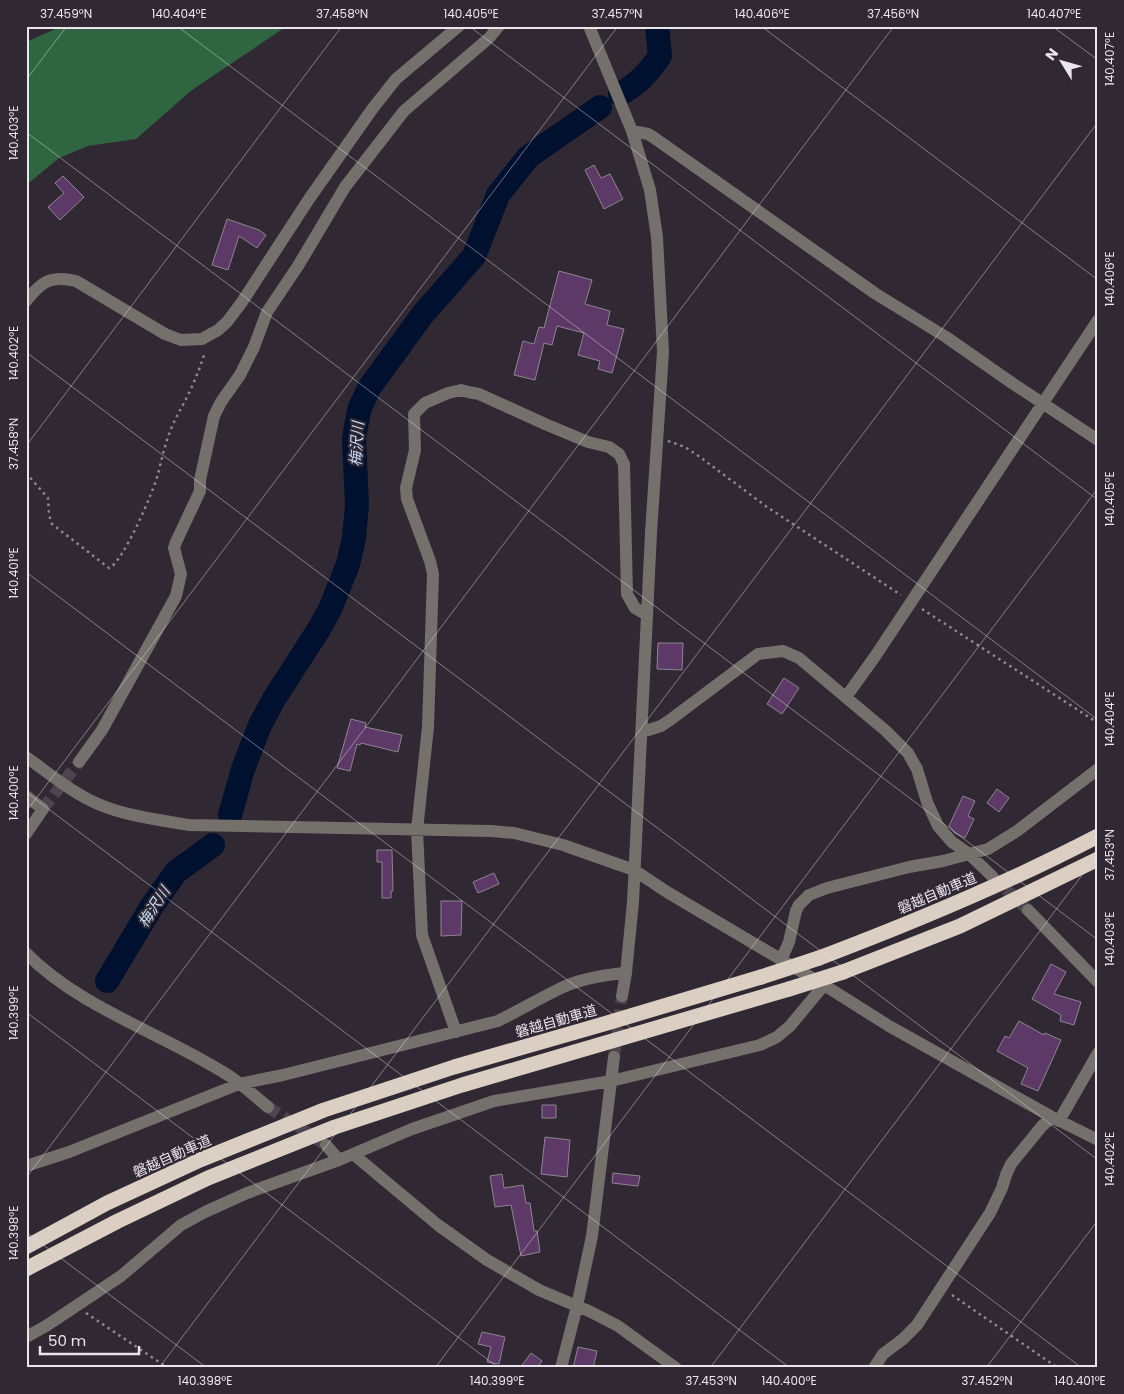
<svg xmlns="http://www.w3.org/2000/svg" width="1124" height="1394" font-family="Poppins,'Noto Sans JP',sans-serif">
<rect width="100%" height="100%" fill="#302832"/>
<!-- forest -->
<path fill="#2f6540" d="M62,26H287L192,90L136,139L88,146L59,158L30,182L26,180V42Z"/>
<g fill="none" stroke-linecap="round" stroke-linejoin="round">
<!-- river -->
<path stroke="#00102f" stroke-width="24" d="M620,94C639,83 647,74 660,56L657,26
M230,815L243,769L260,725L274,699L319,629L331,607L348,564L354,538L357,505L354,438L359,410L369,388L423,314L474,256L498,195L528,157L600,107
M107,981L152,906L176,872L213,845"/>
</g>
<!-- building -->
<path fill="#5c3966" stroke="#8f8592" d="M594,165L601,178L610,174L623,199L604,209L585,170Z
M63,176L84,197L60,220L48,207L64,193L55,183Z
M227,219L259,230L266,235L257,248L239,236L228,270L212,265Z
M559,271L592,280L585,304L610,311L607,325L624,329L612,373L598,369L600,361L578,355L584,333L557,326L552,345L544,343L535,380L514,375L523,341L534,344L539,327L544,328Z
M658,643H683L682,670L657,669Z
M784,678L799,688L782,714L767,704Z
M351,719L366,723L365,727L402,735L398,752L361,743L360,745L357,744L350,771L337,768Z
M997,789L1009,798L999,812L987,803Z
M963,796L975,801L968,816L974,819L965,838L955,833L949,826Z
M377,850H392L393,891H391V898H382V862H377Z
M494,873L499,884L478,893L473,882Z
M441,901H462L461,935L441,936Z
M1051,964L1066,972L1054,994L1081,1002L1074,1025L1060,1021L1061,1015L1032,999Z
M1019,1021L1044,1035L1045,1033L1061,1040L1038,1091L1021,1084L1028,1068L997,1051L1005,1036L1009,1038Z
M542,1105H556V1118H542Z
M545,1137L570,1140L567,1177L541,1174Z
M613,1173L640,1176L638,1186L612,1183Z
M502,1174L504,1188L523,1185L526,1203H530L534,1231H537L540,1252L521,1256L511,1205L495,1207L490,1176Z
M482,1332L505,1337L499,1364L487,1362L491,1347L478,1344Z
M578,1347L597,1351L593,1368H573Z
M531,1353L542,1361L537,1368H520Z"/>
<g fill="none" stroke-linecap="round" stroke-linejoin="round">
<!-- minor-tunnel -->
<path stroke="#4c444e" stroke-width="12" stroke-dasharray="12 6" stroke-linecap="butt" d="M43,809L79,762
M993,877L1028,910
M614,1057L622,996
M268,1107L326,1145"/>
<!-- path -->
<path stroke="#8f8991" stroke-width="2.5" stroke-dasharray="2.5 4" stroke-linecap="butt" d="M668,441L685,447L700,457L767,507L901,595
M26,473L48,498L49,515L52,524L109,568C123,563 154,490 158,474C162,458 165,444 171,429C176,416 184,404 190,391C196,378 201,365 205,352
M922,609L1098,723
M952,1295L1058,1368
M86,1313L168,1368"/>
<!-- minor -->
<path stroke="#74706b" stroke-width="12" d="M589,26L632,131L650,190L657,237L663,352L651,533L633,902L626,973L622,996
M632,131L648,134L653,137L876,294L946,337L1012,383L1098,440
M26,301C42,281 51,275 76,281L165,334L181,340L202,339L218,330L227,322L242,302L309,199L373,108L396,79L459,26
M846,697L876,655L1098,320
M642,732L661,726L670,720L758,654L783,651L799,658L886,731L908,753L917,769L927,802L938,826L952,842L969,854L992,876
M26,757C49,773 72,793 98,804C126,816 159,820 189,825L491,831L514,833L563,845L634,870L667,892L824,985L889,1026L1052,1117L1098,1140
M79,762L102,730L176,596L181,574L174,548L176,542L200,491V480L214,416L221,402L240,375L254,347L267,312L298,266L345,187L404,111L489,38L499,26
M26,796L43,809L26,834
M1028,910L1098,982
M26,953C79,1007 159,1032 223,1072C239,1081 253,1095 268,1107
M781,960L789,942L796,911L799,905L809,895L827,888L909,867L943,861L988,849L1017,831L1098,769
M456,1032L422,935L417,830L428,727L433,574L430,561L407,499L406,488L415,450L414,414L425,403L448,393L461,390L468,392L479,394L545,424L588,442L609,447L619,454L624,464L627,594L635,608L647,615
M1059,1121L1098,1053
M326,1145L339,1160
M353,1154L438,1225L487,1260L539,1290L591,1312L618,1326L676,1368
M26,1166L69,1152L239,1084L283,1075L498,1021C518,1011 537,1000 557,990C578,979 602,975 626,973
M26,1337L46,1326L121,1276L181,1225L205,1212L247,1193L339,1160L412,1129L494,1101L611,1081L760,1045L777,1037L790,1026L824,985
M561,1368L577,1306L592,1236L614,1057
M874,1368L883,1354L903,1339L917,1325L990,1213L1002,1188L1006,1175L1011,1164L1042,1126L1052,1117"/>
<!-- highway -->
<path stroke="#dacfc2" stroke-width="15" d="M819,958C914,922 1008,883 1098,836
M843,972L960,926L1098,859
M26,1247L107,1203L200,1160L324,1110L454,1067L607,1023L761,977
M26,1269L118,1221L208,1178L335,1127L462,1085L789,989"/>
<!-- highway-bridge -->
<path stroke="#dacfc2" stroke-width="15" d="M761,977L819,958
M789,989L843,972"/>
</g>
<!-- ticks -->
<path fill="none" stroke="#ebe6ed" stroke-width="1" stroke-opacity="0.45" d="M177,26L1098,720M469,26L1098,500M761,26L1098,280M1052,26L1098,60M26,80L67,26M26,132L1098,940M26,352L1098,1160M26,446L342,26M26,572L1082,1368M26,792L790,1368M26,812L618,26M26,1012L499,1368M26,1178L894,26M26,1232L207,1368M159,1368L1098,122M435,1368L1098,488M710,1368L1098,854M986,1368L1098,1220"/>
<g text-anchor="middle" stroke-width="4" stroke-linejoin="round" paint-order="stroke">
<!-- street labels -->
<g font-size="14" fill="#ebe6ed" stroke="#302832">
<text transform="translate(937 893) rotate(-23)" y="5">磐越自動車道</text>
<text transform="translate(556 1021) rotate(-16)" y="5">磐越自動車道</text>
<text transform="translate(172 1156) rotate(-24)" y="5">磐越自動車道</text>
</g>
<!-- water labels -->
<g font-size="15" font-style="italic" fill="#c8defb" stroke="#302832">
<text transform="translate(357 444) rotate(-87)" y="5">梅沢川</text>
<text transform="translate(154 907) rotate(-57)" y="5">梅沢川</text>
</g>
</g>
<!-- border -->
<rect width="1124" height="1394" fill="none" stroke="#302832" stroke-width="55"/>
<!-- north arrow -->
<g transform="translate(1062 62) rotate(307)" stroke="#302832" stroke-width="4" paint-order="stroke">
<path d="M0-4L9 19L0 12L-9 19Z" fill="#ebe6ed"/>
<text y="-8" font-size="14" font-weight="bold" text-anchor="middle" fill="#ebe6ed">N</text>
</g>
<!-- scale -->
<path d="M40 1346v8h99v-8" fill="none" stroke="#ebe6ed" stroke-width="2.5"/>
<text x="48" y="1346" font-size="15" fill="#ebe6ed" stroke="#302832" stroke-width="4" paint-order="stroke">50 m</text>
<rect x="28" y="28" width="1068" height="1338" fill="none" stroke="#ebe6ed" stroke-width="2"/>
<g font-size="12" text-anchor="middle" fill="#ebe6ed">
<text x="66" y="18">37.459°N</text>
<text x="179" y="18">140.404°E</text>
<text x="342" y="18">37.458°N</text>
<text x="471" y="18">140.405°E</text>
<text x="617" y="18">37.457°N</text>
<text x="762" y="18">140.406°E</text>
<text x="893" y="18">37.456°N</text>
<text x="1054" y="18">140.407°E</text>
<text transform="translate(1110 59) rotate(-90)" y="4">140.407°E</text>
<text transform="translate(14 133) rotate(-90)" y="4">140.403°E</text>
<text transform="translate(1110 279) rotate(-90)" y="4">140.406°E</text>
<text transform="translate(14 353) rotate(-90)" y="4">140.402°E</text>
<text transform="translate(14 444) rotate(-90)" y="4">37.458°N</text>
<text transform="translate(1110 499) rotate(-90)" y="4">140.405°E</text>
<text transform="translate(14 573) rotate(-90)" y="4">140.401°E</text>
<text transform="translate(1110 719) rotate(-90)" y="4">140.404°E</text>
<text transform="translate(14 793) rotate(-90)" y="4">140.400°E</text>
<text transform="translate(1110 855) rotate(-90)" y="4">37.453°N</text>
<text transform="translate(1110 939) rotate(-90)" y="4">140.403°E</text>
<text transform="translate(14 1013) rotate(-90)" y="4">140.399°E</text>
<text transform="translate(1110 1159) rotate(-90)" y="4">140.402°E</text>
<text transform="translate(14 1233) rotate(-90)" y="4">140.398°E</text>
<text x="205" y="1385">140.398°E</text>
<text x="497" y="1385">140.399°E</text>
<text x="711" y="1385">37.453°N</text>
<text x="789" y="1385">140.400°E</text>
<text x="987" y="1385">37.452°N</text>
<text x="1080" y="1385">140.401°E</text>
</g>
</svg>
